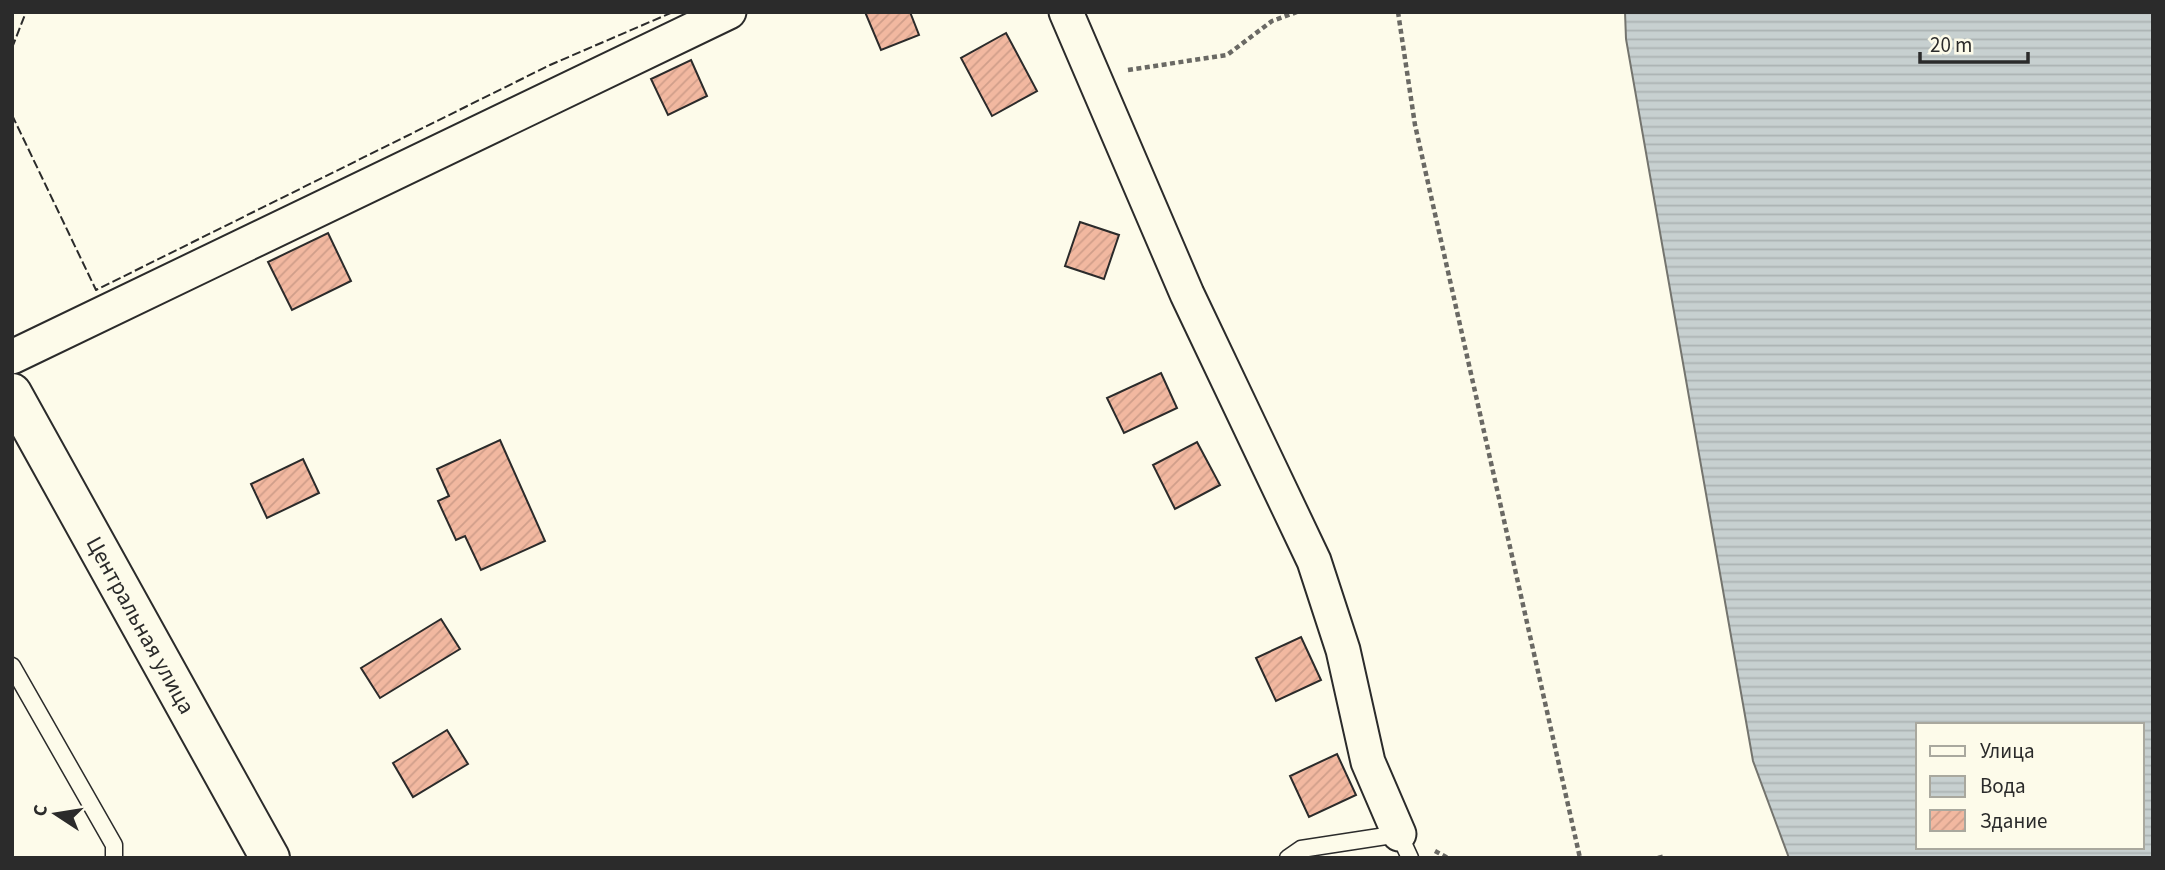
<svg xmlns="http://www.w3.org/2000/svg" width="2165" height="870" font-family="'Source Sans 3',sans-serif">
<defs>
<pattern id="water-rules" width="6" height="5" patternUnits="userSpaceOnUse" patternTransform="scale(1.75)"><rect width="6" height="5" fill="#c7d0d0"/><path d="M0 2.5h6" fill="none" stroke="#abb3b3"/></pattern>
<pattern id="building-hatch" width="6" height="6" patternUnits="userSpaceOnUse" patternTransform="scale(1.75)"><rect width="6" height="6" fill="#f2b8a0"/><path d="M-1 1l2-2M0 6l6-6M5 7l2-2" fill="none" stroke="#d09e8a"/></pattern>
</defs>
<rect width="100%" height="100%" fill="#fdfbea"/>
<!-- water -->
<path fill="url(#water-rules)" stroke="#74746e" stroke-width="2" fill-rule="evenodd" d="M1625,12H2153V858H1789L1753,761L1626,39ZM1918,725H2142V847H1918Z"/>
<!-- building -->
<path fill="url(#building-hatch)" stroke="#2b2b2b" stroke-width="2" d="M865,12H910L919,35L881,50Z
M1006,33L1037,91L992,116L961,58Z
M691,60L707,96L668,115L651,79Z
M1080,222L1119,235L1104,279L1065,266Z
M328,233L351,281L292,310L268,262Z
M1161,373L1177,408L1124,433L1107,398Z
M500,440L545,541L481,570L465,536L456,540L438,501L449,496L437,469Z
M1197,442L1220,485L1175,509L1153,465Z
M303,459L319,493L267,518L251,484Z
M441,619L460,649L380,698L361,668Z
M1301,637L1321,680L1276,701L1256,658Z
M447,730L468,764L413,797L393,763Z
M1337,754L1356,795L1309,817L1290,776Z"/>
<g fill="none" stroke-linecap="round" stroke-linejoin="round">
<defs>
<path id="service" d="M12,666L114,845V858
M1288,858L1301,849L1399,834L1410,858"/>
<path id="minor" d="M1066,12L1187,294L1314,561L1343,650L1368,762L1399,834
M12,357L729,12"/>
<path id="tertiary" d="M12,393L270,858"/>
</defs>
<!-- service casing -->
<use href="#service" stroke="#2b2b2b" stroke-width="19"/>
<!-- minor casing -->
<use href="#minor" stroke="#2b2b2b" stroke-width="37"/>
<!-- tertiary casing -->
<use href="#tertiary" stroke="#2b2b2b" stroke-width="42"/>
<!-- path -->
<path stroke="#6a6964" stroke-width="4.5" stroke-dasharray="5 3.5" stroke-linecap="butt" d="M1398,12L1415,125L1580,858
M1128,70L1227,55L1272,21L1297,12
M1435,851L1448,858
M1658,858L1666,856"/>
<!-- service -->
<use href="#service" stroke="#fdfbea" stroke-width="16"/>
<!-- minor -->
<use href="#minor" stroke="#fdfbea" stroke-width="33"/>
<!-- tertiary -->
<use href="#tertiary" stroke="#fdfbea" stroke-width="38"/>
<!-- fence -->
<path stroke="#2b2b2b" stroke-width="2" stroke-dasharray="9 3.5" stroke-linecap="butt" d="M12,48L26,12
M12,115L96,290L550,65L673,12"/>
</g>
<g text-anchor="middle" stroke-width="5" stroke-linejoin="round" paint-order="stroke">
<!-- street labels -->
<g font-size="23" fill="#2b2b2b" stroke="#fdfbea">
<text transform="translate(141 625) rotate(61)" y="8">Центральная улица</text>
</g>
</g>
<!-- border -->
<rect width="2165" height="870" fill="none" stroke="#2b2b2b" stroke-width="28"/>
<!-- legend -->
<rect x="1916" y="723" width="228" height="126" fill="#fdfbea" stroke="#a9a89e" stroke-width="2"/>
<rect x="1930" y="746" width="35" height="10" fill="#fdfbea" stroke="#a9a89e" stroke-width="2"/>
<text x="1980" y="758" font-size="21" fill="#2b2b2b">Улица</text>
<rect x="1930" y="776" width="35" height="21" fill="url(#water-rules)" stroke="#a9a89e" stroke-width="2"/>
<text x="1980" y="793" font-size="21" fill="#2b2b2b">Вода</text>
<rect x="1930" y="810" width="35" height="21" fill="url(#building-hatch)" stroke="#a9a89e" stroke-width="2"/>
<text x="1980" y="828" font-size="21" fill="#2b2b2b">Здание</text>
<!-- north arrow -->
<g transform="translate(56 814) rotate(282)" stroke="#fdfbea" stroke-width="5" paint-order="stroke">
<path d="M0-5L12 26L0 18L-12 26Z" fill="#2b2b2b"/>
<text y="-10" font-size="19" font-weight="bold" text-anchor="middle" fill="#2b2b2b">С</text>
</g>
<!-- scale -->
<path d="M1920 52v10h108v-10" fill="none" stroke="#2b2b2b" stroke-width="3.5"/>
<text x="1930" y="52" font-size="21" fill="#2b2b2b" stroke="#fdfbea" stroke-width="5" paint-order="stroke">20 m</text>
</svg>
